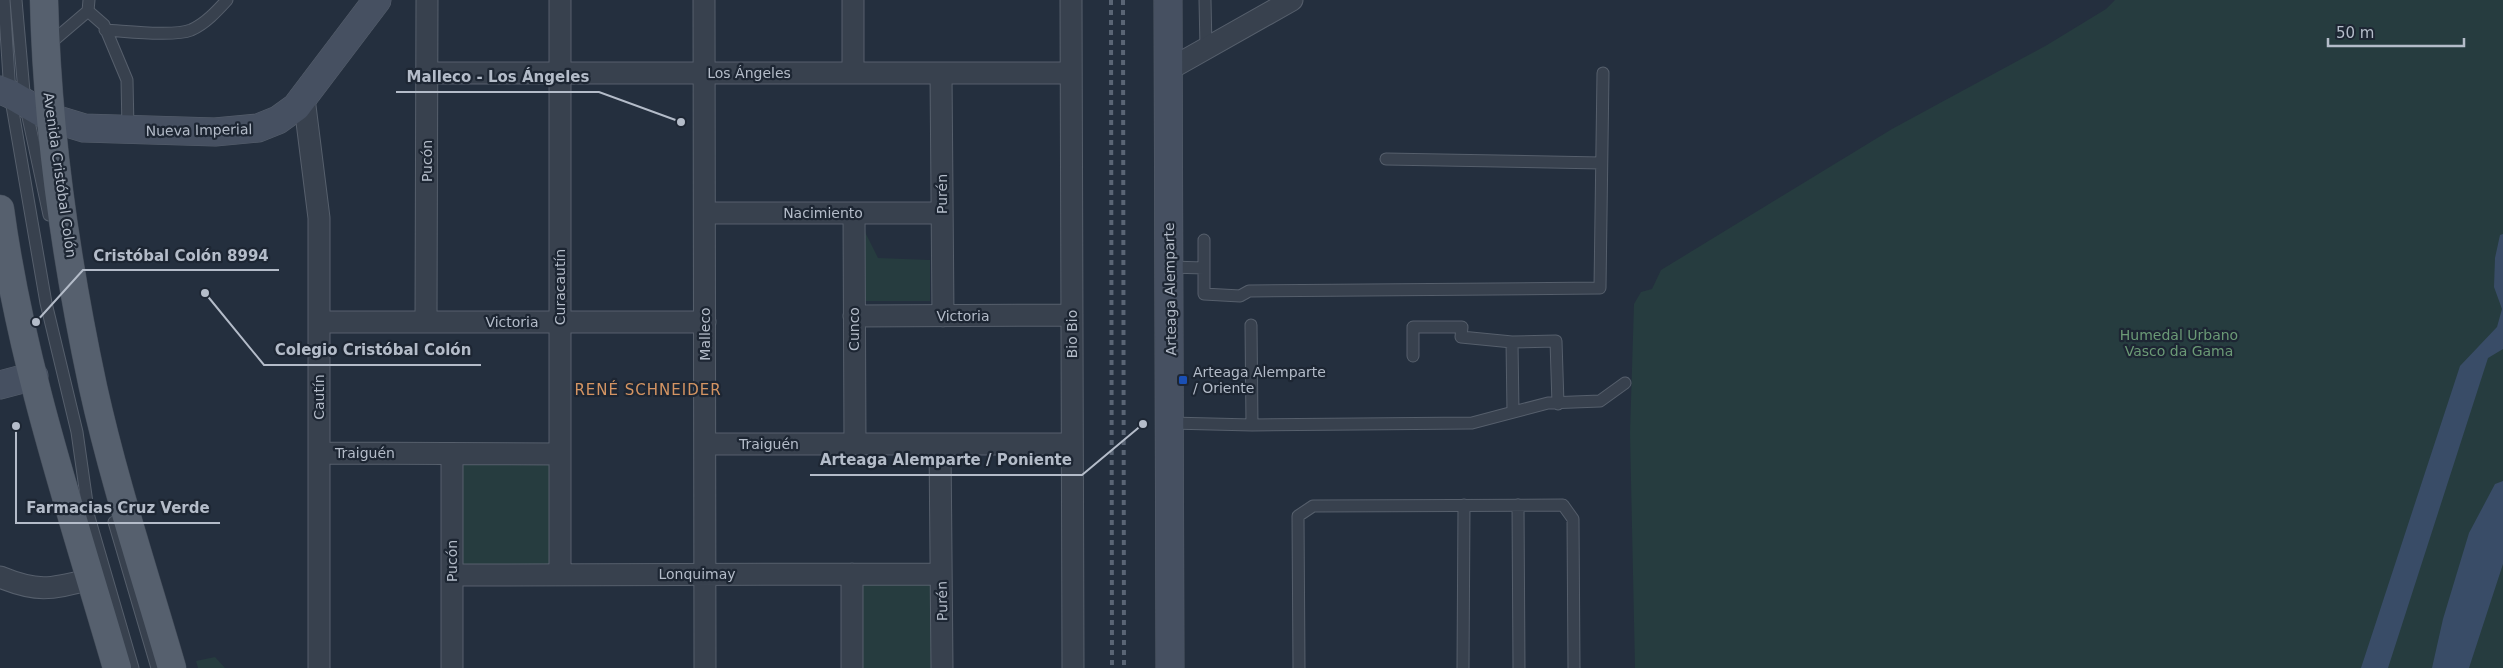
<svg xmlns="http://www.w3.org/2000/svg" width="2503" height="668" font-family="'DejaVu Sans',sans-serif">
<rect width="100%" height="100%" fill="#242f3e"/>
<!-- green -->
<path fill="#263c3f" d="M2115,0H2503V668H1635L1630,433L1634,304L1641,292L1652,289L1661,270L1892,129L2047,45L2106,9Z
M864,230L878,258L930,260V301H865Z
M458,464L553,465L552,565L458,564Z
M854,581H932V668H855Z
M215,657L225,668H198L196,661Z"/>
<!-- water -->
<path fill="#394c67" d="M2503,234V349L2488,358L2388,668H2361L2460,366L2497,327L2502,309L2494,287L2495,258L2500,235Z
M2503,481V564L2469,668H2432L2443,619L2469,533L2495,484Z"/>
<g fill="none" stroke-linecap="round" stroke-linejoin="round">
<defs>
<path id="lane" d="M4,0L10,94L46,303L77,432L89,517L133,668
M16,0L25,103L49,215
M89,0L88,11L104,25L127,80L128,129
M1205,0L1206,48
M105,30C126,31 173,37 191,30C205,24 217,11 227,0
M47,46L88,11
M1386,159L1601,163
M1204,240V294L1240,296L1249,291L1600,288L1603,73
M1170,267L1204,268
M1251,325L1252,425
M1413,356V327H1462L1461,337L1512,342
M1513,412L1512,342L1556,341L1558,404
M1171,423L1252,425L1472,423L1548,403L1600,401L1625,383
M1518,505L1519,668
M114,522L157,668
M1299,668L1298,516L1313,506L1563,505L1573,519L1574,668
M1463,668L1464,505"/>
<path id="street" d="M704,0L705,668
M853,0V73
M1071,0L1073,668
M1168,70L1292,0
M427,73H1071
M941,73L943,316
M304,98L319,218V668
M705,213H942
M854,213L855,444
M854,316L1072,315
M319,322H705
M426,322L427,0
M705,444H1072
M940,444L942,668
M319,453L560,454
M452,454V668
M852,574V668
M452,575L941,574
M560,575V0
M0,577C39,593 51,589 91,579"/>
<path id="secondary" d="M1168,0L1170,668
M0,90L10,94L51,118L84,128L215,132L258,128L278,120L296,107L377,0
M0,385L34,376"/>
<path id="primary" d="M44,0C47,129 66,261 93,387C114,482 145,575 172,668
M0,209C21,365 73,517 117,668"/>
</defs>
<!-- lane casing -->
<use href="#lane" stroke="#565f6c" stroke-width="13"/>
<!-- street casing -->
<use href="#street" stroke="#565f6c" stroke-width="23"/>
<!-- secondary casing -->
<use href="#secondary" stroke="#565f6c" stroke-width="29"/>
<!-- primary casing -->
<use href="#primary" stroke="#414a57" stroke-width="29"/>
<!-- lane -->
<use href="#lane" stroke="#38414e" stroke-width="11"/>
<!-- street -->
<use href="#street" stroke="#38414e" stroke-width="21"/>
<!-- secondary -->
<use href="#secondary" stroke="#465061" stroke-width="28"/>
<!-- primary -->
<use href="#primary" stroke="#56606e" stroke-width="28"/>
<!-- rail -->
<path stroke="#5a6575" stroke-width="4" stroke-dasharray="5 5" stroke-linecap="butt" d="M1111,0L1112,668
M1123,0L1124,668"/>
</g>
<!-- markers -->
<rect fill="#1a4fb4" stroke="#1d2633" stroke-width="2" x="1178" y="375" width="10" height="10" rx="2.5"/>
<g text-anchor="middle" stroke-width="4.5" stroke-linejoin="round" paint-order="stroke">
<!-- street labels -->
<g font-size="14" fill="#b4bcc9" stroke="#1d2633">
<text x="749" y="78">Los Ángeles</text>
<text transform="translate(199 130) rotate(-1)" y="5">Nueva Imperial</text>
<text transform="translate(427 161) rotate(-90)" y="5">Pucón</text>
<text transform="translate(60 175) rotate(82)" y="5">Avenida Cristóbal Colón</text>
<text transform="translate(942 194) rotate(-90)" y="5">Purén</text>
<text x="823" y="218">Nacimiento</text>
<text transform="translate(560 287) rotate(-90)" y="5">Curacautín</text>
<text transform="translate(1170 289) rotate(-91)" y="5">Arteaga Alemparte</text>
<text x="963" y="321">Victoria</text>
<text x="512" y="327">Victoria</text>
<text transform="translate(854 329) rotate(-90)" y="5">Cunco</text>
<text transform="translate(705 334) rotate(-90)" y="5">Malleco</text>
<text transform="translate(1072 334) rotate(-90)" y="5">Bio Bio</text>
<text transform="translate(319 397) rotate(-90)" y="5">Cautín</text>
<text x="769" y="449">Traiguén</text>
<text x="365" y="458">Traiguén</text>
<text transform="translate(452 561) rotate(-90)" y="5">Pucón</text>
<text x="697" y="579">Lonquimay</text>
<text transform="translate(942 601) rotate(-91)" y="5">Purén</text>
</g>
<!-- park labels -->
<g font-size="14" fill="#6b9a76" stroke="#1d2633">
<text x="2179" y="340">Humedal Urbano<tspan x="2179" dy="16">Vasco da Gama</tspan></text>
</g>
<!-- poi labels -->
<g font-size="14" fill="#b4bcc9" stroke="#1d2633" text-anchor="start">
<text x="1193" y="377">Arteaga Alemparte<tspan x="1193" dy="16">/ Oriente</tspan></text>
</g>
<!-- neighbourhood labels -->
<g font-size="15" letter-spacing="1" fill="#d59563" stroke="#1d2633">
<text x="648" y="395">RENÉ SCHNEIDER</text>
</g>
</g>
<!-- callouts -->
<path fill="none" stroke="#b4bcc9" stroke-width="2" d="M681 122L599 92H396M36 322L83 270H279M205 293L264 365H481M1143 424L1082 475H810M16 426L16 523H220"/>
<g fill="#b4bcc9" stroke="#1d2633" stroke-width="2">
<circle cx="681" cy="122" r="5"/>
<circle cx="36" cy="322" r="5"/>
<circle cx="205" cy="293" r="5"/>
<circle cx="1143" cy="424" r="5"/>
<circle cx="16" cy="426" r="5"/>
</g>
<g font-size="15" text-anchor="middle" font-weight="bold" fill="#b4bcc9" stroke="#1d2633" stroke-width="4.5" stroke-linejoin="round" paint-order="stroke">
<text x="498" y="82">Malleco - Los Ángeles</text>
<text x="181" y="261">Cristóbal Colón 8994</text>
<text x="373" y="355">Colegio Cristóbal Colón</text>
<text x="946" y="465">Arteaga Alemparte / Poniente</text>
<text x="118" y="513">Farmacias Cruz Verde</text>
</g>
<!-- scale -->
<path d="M2328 38v8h136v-8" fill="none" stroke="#b4bcc9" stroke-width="2.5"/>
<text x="2336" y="38" font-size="15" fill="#b4bcc9" stroke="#1d2633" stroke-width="4" paint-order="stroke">50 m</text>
</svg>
